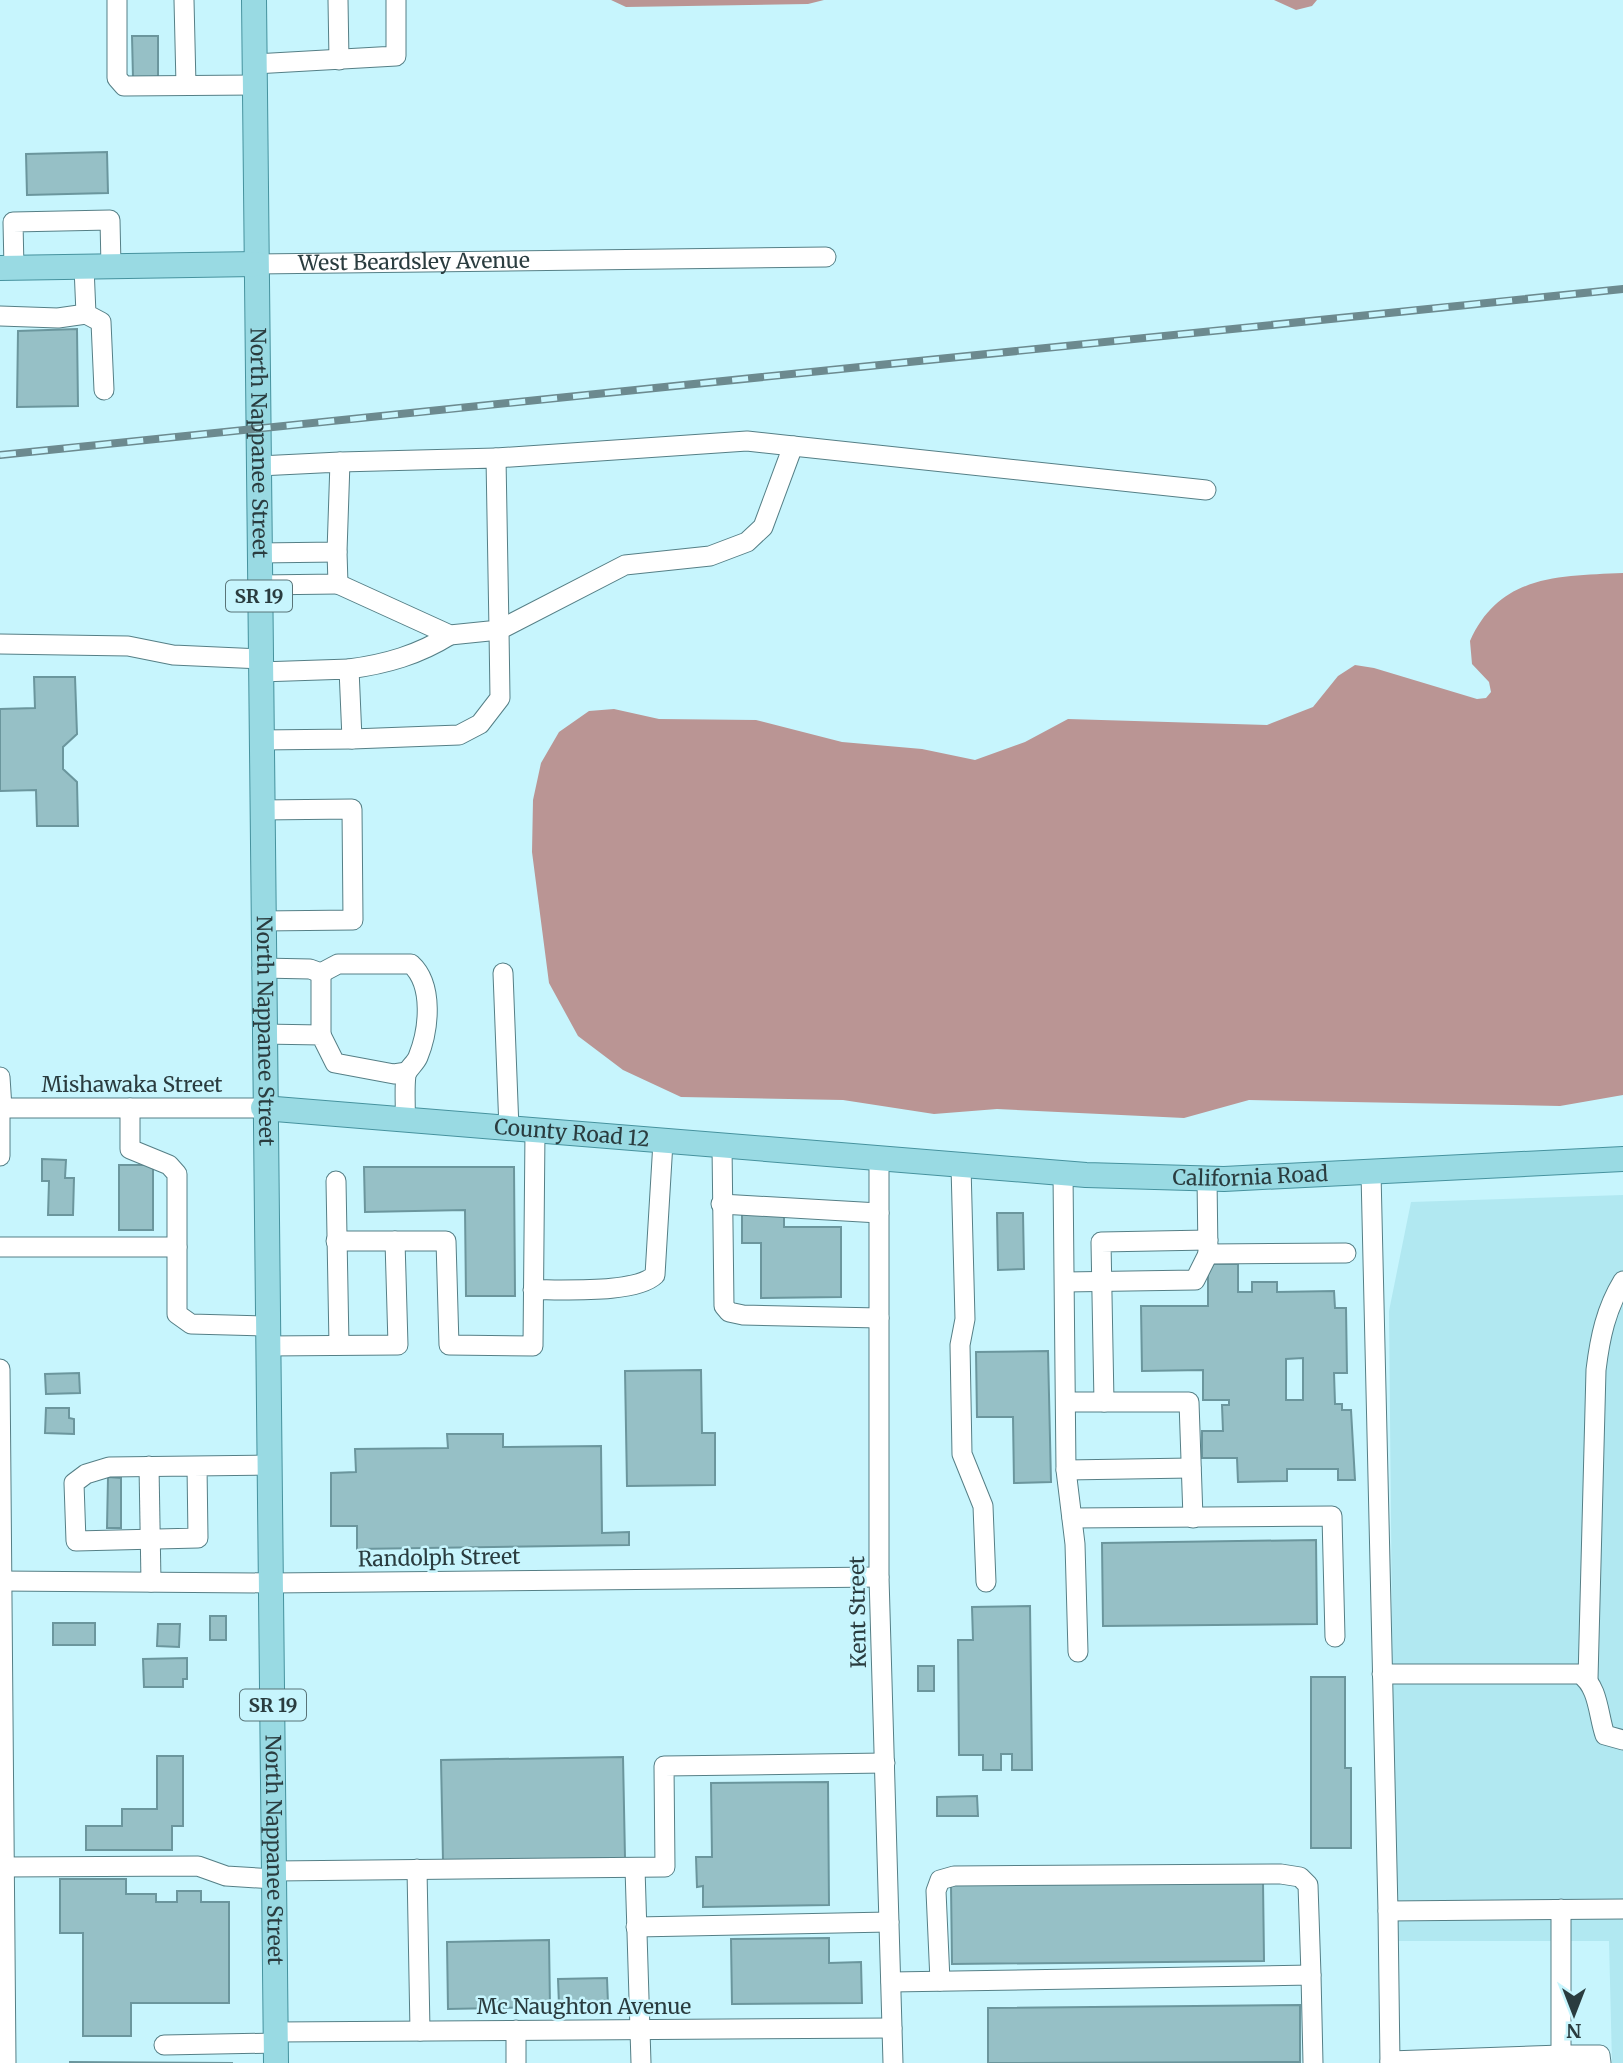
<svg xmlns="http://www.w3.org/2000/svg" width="1623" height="2063" font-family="Merriweather,serif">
<rect width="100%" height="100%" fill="#c7f5fd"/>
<!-- built -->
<path fill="#b1e8f1" d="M1623,1195V2063H1612L1609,1941H1395L1389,1311L1411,1202Z"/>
<!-- water -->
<path fill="#ba9594" d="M611,0H824L808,4L626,7Z
M1274,0H1317L1312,6L1296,10Z
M1623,573V1095L1560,1106L1249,1100L1184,1118L997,1109L934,1114L843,1100L681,1097L623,1070L578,1036L549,983L532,852L533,800L541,763L559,732L589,711L614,709L659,719L756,720L842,742L922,749L975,760L1025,742L1068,719L1267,725L1313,707L1338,676L1355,665L1374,668L1477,699L1486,698L1491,692L1489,682L1472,664L1470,641C1500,574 1560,576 1623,573Z"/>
<!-- building -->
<path fill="#96c0c6" stroke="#6b969d" stroke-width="2" fill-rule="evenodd" d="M132,36H158V78H133Z
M107,152L108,193L27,195L26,154Z
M77,329L78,406L17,407L18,331Z
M34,677H75L77,734L63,747V769L77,782L78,826H37L36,790L0,791V709L35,708Z
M42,1159L66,1160L65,1178H74L73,1215H48L49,1181H42Z
M119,1165H153V1230H119Z
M364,1167H514L515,1296H466L465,1210L365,1212Z
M784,1209V1227H841V1297L761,1298V1243H742V1210Z
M997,1213H1023L1024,1269L998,1270Z
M1208,1264H1238V1292H1252V1282H1277V1292L1334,1291L1335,1308H1346L1347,1373H1334L1335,1404H1342V1410H1351L1355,1480H1338V1469H1287V1481L1238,1482L1237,1458H1202V1431H1223L1222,1405H1229V1400H1203V1370L1142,1371L1141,1306H1208ZM1303,1358V1400H1286V1359Z
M1048,1351L1051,1482L1014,1483L1013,1417H977L976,1352Z
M701,1370L702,1433H715V1485L627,1486L625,1371Z
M79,1373L80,1393L46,1394L45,1374Z
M46,1408H69V1418L74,1419V1434L45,1433Z
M447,1434H503V1447L601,1446L602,1533L629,1532V1545L357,1549V1526H331V1473L356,1472L355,1449L448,1448Z
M108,1477L121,1478V1528H107Z
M1316,1540L1317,1624L1103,1626L1102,1543Z
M1030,1606L1032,1770H1012V1754H1001V1770H983V1755H959L958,1640H973L972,1607Z
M210,1616H226V1640H210Z
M53,1623H95V1645H53Z
M158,1624H180L179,1647L157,1646Z
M187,1658V1679H183V1687H144L143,1659Z
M918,1666H934V1691H918Z
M1311,1677H1345V1768H1351V1848H1311Z
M157,1756H183V1826H172V1850H86V1826H122V1809H157Z
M623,1757L625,1858L443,1861L441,1760Z
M828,1782L829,1905L703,1907V1886L697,1887L696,1857H712L711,1783Z
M977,1796L978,1816H937V1797Z
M60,1879H126V1894H156V1902H177V1891H201V1902H229V2003H131V2036H83V1933H60Z
M1263,1882L1264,1961L952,1964L951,1885Z
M829,1938V1963L861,1962L862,2003L732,2004L731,1939Z
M549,1940L550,2007L448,2009L447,1942Z
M607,1978L608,2004L559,2005L558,1979Z
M1300,2005V2062L988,2063V2008Z
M70,2062L233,2063H70Z"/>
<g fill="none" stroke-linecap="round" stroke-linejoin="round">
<defs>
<g id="minor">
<path d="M117,0V78L124,86L255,85"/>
<path d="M184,0L186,85"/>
<path d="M338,0L339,60"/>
<path d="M254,64L396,56V0"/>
<path id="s1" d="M256,264L826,257"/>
<path d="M84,267L86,314L101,322L104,390"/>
<path d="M14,268L13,222L110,220L111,266"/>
<path d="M0,316L58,318L86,314"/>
<path d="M793,446L1206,490"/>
<path d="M259,553L337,552L340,462L259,466"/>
<path d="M338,584L450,635L499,630L496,458L340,462"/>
<path d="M259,585L338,584L337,552"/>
<path d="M0,644L128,646L173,655L259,659"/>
<path d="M349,669C386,664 418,655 450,635"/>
<path d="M260,672L349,669L352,739L260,740"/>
<path d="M352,739L459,735L480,724L500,698L499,630L625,565L710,556L747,542L763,527L793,446L747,441L496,458"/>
<path d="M261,810L352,809L353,920L262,921"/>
<path d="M262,968L310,969L321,973L338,964H411C434,985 429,1030 418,1057C415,1064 408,1068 406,1075C404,1090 406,1106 405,1120"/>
<path d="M503,973L509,1129"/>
<path d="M263,1034L321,1035L335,1063L394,1074L407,1072"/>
<path d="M321,1035V973"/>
<path d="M0,1077L2,1108"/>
<path d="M0,1108H263"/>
<path d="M130,1108V1149L169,1165L177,1174V1314L191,1324L267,1326"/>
<path d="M722,1146L724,1306L729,1312L743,1315L879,1318"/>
<path d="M0,1156V1108"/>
<path d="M879,1160V1577L893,2063"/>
<path d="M961,1166L965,1319L960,1345L962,1454L983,1506L986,1582"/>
<path d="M1371,1173L1388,1911L1623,1909"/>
<path d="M1063,1174L1066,1470L1075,1544L1078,1652"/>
<path d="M1207,1178L1208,1254L1346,1253"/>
<path d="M336,1181L339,1345"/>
<path d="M721,1204L879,1213"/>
<path d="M336,1241H395"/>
<path d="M0,1247H177"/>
<path d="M1065,1282L1195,1280L1208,1254"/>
<path d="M533,1290C562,1289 635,1294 655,1275L663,1142"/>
<path d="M267,1346L398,1345L395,1241H446L449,1345L533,1346L535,1131"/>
<path d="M0,1369L6,2063"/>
<path d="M1066,1402H1189L1193,1518"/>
<path d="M1104,1402L1101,1242L1208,1240"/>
<path d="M149,1466L151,1582"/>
<path d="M197,1466L198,1538L76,1541L74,1483L86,1474L109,1467L269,1465"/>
<path d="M1066,1470L1191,1468"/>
<path d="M1072,1518L1332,1516L1335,1637"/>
<path d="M0,1581L271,1583L879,1577"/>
<path d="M1382,1674H1580C1599,1687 1598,1715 1605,1735L1623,1740"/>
<path d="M1588,1679L1596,1370C1600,1337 1606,1309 1623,1281"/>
<path d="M4,1867L198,1866L226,1876L274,1879"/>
<path d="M635,1868L641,2063"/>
<path d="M417,1869L420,2031"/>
<path d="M275,1871L665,1867L664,1766L885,1763"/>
<path d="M1561,1909V2055H1600L1601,2063"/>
<path d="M1388,1911L1390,2063"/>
<path d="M636,1927L889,1922"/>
<path d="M940,1981L936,1891L940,1880L954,1876L1281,1874L1300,1877L1308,1885L1311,1975"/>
<path d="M891,1982L1311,1975L1313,2063"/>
<path d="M276,2032L892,2028"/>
<path d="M164,2045L276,2043"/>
<path d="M1390,2061L1561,2055"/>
<path d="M516,2063V2030"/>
</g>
<g id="major">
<path id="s2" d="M254,0L276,2063"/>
<path d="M0,268L256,264"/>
<path id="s3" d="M263,1108L1086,1175L1224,1179L1623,1159"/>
</g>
</defs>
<!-- minor casing -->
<use href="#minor" stroke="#557f86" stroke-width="21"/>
<!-- major casing -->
<use href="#major" stroke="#46929e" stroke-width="26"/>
<!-- minor -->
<use href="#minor" stroke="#fff" stroke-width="19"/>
<!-- major -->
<use href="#major" stroke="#99dae3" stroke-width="24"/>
<defs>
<path id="rail" d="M0,455L1623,289"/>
</defs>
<!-- rail casing -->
<use href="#rail" stroke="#6c8a8f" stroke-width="8"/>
<!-- rail -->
<use href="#rail" stroke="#c7f5fd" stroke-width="5" stroke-dasharray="16" stroke-linecap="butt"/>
</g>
<g text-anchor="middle" stroke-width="5" stroke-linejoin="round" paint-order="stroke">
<!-- shield labels -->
<g fill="#c7f5fd" stroke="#597478" stroke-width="2">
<rect x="226" y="580.5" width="66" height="31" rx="5"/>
<rect x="240" y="1689.5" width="66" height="31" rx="5"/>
</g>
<g font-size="19" font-weight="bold" fill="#2a3c3f">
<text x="259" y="603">SR 19</text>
<text x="273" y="1712">SR 19</text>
</g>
<!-- street labels -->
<g font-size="21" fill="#2a3c3f" stroke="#c7f5fd">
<text dy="7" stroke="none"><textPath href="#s1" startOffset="158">West Beardsley Avenue</textPath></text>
<text dy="7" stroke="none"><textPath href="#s2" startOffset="443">North Nappanee Street</textPath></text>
<text dy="7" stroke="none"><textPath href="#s2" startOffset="1031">North Nappanee Street</textPath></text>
<text x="132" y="1092">Mishawaka Street</text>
<text dy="7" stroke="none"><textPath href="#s3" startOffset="310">County Road 12</textPath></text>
<text dy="7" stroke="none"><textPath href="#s3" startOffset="990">California Road</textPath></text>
<text transform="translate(439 1558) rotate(-1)" y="7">Randolph Street</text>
<text transform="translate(858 1612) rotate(-91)" y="7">Kent Street</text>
<text dy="7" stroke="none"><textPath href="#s2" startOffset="1850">North Nappanee Street</textPath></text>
<text x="584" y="2014">Mc Naughton Avenue</text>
</g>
</g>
<!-- north arrow -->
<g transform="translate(1574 2014) rotate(180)" stroke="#c7f5fd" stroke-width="5" paint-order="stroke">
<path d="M0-5L12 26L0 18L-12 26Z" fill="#2a3c3f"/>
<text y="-10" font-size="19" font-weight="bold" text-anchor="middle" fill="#2a3c3f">N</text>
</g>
</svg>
